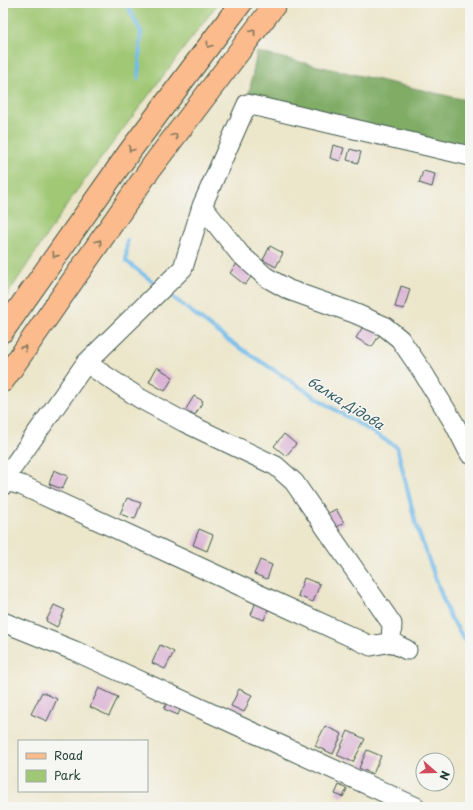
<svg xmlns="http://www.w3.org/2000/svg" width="473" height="810" font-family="'Playpen Sans',sans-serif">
<rect width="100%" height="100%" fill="#f6f6f2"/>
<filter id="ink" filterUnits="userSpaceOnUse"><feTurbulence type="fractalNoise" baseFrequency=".025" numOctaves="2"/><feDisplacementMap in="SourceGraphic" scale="8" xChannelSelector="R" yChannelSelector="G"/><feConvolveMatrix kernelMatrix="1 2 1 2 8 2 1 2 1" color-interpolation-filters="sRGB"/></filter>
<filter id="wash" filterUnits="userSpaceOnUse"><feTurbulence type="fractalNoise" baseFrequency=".012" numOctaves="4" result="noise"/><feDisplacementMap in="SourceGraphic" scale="16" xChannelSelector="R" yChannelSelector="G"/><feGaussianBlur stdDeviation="0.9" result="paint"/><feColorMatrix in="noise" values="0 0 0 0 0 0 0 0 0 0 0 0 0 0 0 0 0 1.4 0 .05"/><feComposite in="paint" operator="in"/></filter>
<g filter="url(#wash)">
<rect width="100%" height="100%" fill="#ece6cb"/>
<!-- green -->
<path fill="#a0c874" stroke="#608254" d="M3,3H218L75,193L3,301Z"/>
<!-- forest -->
<path fill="#80ac66" stroke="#50744d" d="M257,52L470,101V156L247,104Z"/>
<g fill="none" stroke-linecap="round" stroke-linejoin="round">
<!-- stream -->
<path stroke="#72bbea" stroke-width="4" d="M126,3L141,32L138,78
M127,241L126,261L157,285
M166,292L228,340L334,409L397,447L416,525L449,615L470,648"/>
</g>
<g id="blocks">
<!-- building -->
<path fill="#dcb5d6" d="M333,145L344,148L340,161L330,158Z
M350,149L361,152L358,163L347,160Z
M423,171L435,174L432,187L419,183Z
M270,246L283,253L276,267L263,260Z
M239,261L254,273L245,285L230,273Z
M401,286L410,289L404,309L395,307Z
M364,325L380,334L372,347L356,338Z
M157,367L173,377L165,391L149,382Z
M194,396L203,401L195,415L186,409Z
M284,434L296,444L286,456L274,446Z
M54,470L68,476L62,489L49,484Z
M127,498L141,503L135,519L120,514Z
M336,509L344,523L335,528L327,514Z
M199,529L213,535L207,551L193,545Z
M260,560L272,565L267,579L254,574Z
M304,578L320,584L313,602L298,596Z
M257,599L270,604L264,620L251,615Z
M54,605L65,610L57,627L46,621Z
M160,645L174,652L165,669L152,663Z
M99,688L118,697L109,716L90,707Z
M239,689L252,695L244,712L231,706Z
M42,692L57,699L47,721L31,714Z
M169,699L182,705L178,715L164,709Z
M325,726L342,734L333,754L315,746Z
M348,731L365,739L353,762L337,755Z
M367,750L381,756L373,774L359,768Z
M339,785L347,789L343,797L335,794Z"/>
</g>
</g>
<g filter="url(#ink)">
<use href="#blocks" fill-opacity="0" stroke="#3e564b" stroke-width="1"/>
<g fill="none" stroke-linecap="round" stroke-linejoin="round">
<defs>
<path id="minor" d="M202,206L240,254L266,277L289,290L354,313L384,326L400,339L422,371L454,423L470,454
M86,363L141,399L184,422L276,466L294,482L392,624L391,642
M3,481L86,363L183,268L202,206L247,104L470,156
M3,485L10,482L21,485L371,646L391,642L407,650
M3,622L75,651L416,807"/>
<path id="major" d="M3,331L130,151L241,3
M3,381L153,165L276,3"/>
</defs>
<!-- minor casing -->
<use href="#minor" stroke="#3e564b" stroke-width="21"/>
<!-- major casing -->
<use href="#major" stroke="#3e564b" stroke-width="24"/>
<!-- minor -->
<use href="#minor" stroke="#fff" stroke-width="19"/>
<!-- major -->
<use href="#major" stroke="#fbbb8c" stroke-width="22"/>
</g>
<!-- one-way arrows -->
<defs><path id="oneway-chevron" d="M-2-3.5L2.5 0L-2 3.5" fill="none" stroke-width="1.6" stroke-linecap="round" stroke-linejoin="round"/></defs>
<g stroke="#82765c">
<use href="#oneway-chevron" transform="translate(253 32) rotate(-53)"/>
<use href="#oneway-chevron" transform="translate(209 45) rotate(127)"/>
<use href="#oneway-chevron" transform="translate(175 136) rotate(-53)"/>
<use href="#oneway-chevron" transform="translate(131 149) rotate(126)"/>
<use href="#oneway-chevron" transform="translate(99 242) rotate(-55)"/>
<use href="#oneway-chevron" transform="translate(55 255) rotate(125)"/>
<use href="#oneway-chevron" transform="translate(24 348) rotate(-55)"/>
</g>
</g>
<g text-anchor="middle" stroke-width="3" stroke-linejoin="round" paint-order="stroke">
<!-- water labels -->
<g font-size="13" font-style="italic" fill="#345c62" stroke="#f6f6f2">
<text transform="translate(346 403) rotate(32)" y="5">балка Дідова</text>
</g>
</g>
<!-- margin -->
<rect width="473" height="810" fill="none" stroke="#f6f6f2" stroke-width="16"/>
<!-- legend -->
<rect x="18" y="740" width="130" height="52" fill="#f6f6f2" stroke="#a0aca6"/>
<rect x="26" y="753" width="20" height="6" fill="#fbbb8c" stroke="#a0aca6"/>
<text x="54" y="760" font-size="12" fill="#1f3d34">Road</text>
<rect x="26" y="770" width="20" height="12" fill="#a0c874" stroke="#a0aca6"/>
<text x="54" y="780" font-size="12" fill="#1f3d34">Park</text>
<!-- north arrow -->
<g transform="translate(435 772) rotate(110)"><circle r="19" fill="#f6f6f2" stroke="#a0aca6"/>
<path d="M0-3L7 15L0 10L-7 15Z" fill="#d1495b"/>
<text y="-6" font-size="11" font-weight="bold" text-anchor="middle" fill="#1f3d34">N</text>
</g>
</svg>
